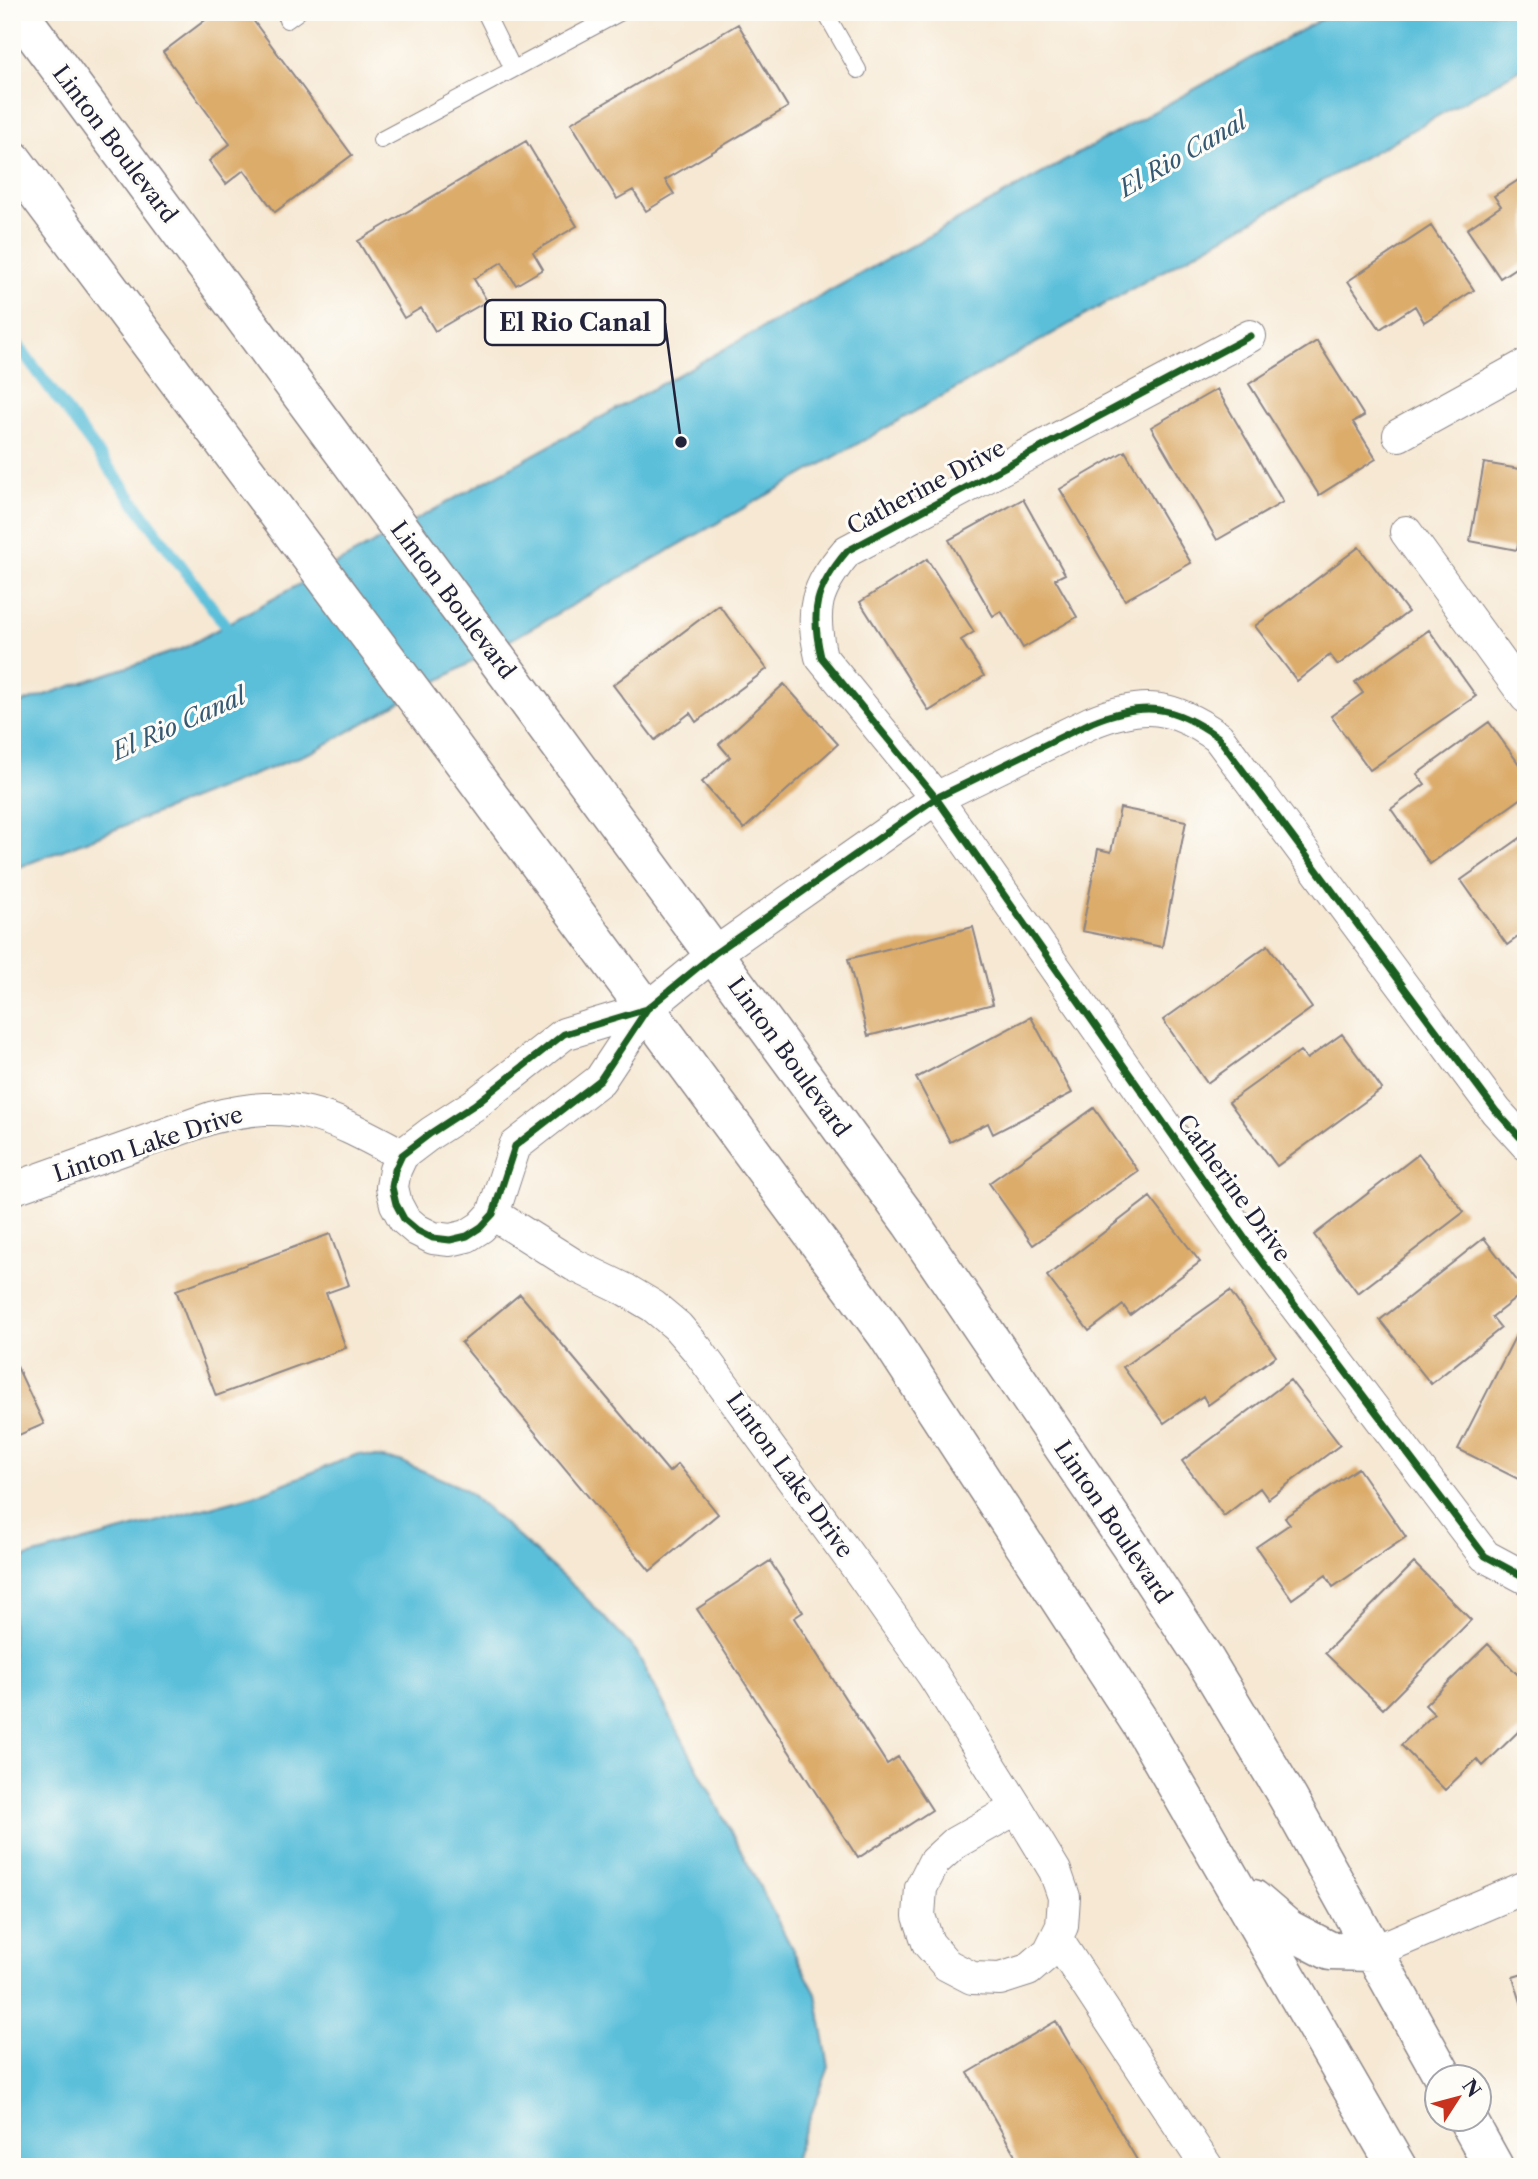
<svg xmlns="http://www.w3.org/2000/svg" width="1538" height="2179" font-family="'Libre Caslon Text',serif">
<rect width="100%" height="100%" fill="#fdfcf7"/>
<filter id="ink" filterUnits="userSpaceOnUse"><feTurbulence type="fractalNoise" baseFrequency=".0143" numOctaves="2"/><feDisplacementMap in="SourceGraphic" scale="14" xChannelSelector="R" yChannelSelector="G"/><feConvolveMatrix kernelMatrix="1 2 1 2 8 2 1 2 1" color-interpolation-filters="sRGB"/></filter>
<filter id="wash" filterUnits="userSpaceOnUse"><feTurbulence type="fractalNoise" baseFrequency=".00686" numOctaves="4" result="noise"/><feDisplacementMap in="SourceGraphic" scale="28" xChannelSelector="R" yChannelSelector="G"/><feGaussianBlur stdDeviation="1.57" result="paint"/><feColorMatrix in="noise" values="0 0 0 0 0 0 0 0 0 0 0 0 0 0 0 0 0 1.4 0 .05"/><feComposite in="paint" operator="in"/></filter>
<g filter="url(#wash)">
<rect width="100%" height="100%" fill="#f6e8d3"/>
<!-- water -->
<path fill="#5cbfda" stroke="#3f708a" stroke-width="2" d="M1334,12H1526V66L314,751L12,870V706L184,648Z
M358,1454L400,1461L465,1489L582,1594L636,1651L816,1994L829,2067L791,2167H12V1561L258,1494Z"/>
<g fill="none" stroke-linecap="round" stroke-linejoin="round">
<!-- stream -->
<path stroke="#5cbfda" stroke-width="12" d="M12,337L234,637"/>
</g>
<g id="blocks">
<!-- building -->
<path fill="#dcac6a" d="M216,12H247L352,155L275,212L244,170L226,184L209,161L230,144L163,52Z
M738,24L788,107L665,180L674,194L646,211L633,190L617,199L571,123Z
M526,141L577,226L533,252L543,269L516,285L502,262L474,279L487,301L435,331L421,308L404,318L358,241Z
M1526,175V261L1500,278L1467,229L1501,206L1494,196Z
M1431,226L1474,290L1424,322L1415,306L1380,329L1348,281Z
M1317,341L1364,416L1353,422L1376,459L1319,495L1249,384Z
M1217,389L1283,502L1217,540L1151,427Z
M1125,451L1191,563L1125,600L1060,489Z
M1484,463L1526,470V527H1522L1517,550L1470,541Z
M1023,499L1065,574L1055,579L1077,617L1023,648L1001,611L993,616L949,540Z
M1359,547L1408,612L1338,665L1330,655L1297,681L1255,626Z
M927,559L974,632L961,640L984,676L929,711L860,602Z
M719,605L767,669L696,722L690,713L655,740L613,685Z
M1429,630L1476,696L1370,770L1331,716L1363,693L1355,682Z
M784,684L838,744L744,829L702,782L730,757L719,744Z
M1489,722L1526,774V795L1430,864L1391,809L1425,784L1417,774Z
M1120,808L1186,821L1162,947L1082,931L1098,849L1111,852Z
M1526,834V931L1507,945L1461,880Z
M973,927L993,1004L868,1036L848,959Z
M1268,945L1312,1008L1207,1083L1163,1020Z
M1031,1017L1072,1093L993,1134L988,1123L950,1142L916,1078Z
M1342,1034L1382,1089L1277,1166L1229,1102L1300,1051L1307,1059Z
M1094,1108L1138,1171L1033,1245L989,1183Z
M1419,1154L1464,1212L1358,1293L1314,1235Z
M1150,1197L1200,1262L1130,1315L1123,1305L1089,1331L1047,1276Z
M330,1234L349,1285L326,1293L346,1348L216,1396L176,1290Z
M1484,1238L1525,1291L1492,1317L1501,1328L1431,1384L1380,1320Z
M1230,1291L1276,1356L1208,1405L1203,1396L1164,1423L1123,1367Z
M520,1294L669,1472L678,1464L718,1514L650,1571L461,1343Z
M1517,1333L1526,1337V1483L1458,1449Z
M12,1356L44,1424L12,1438Z
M1290,1380L1340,1445L1268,1499L1260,1488L1224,1516L1182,1461Z
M1358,1468L1406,1537L1333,1587L1326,1575L1292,1599L1256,1547L1290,1524L1285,1517Z
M770,1561L803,1612L794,1618L887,1764L898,1757L932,1810L858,1858L697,1609Z
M1414,1563L1471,1620L1383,1709L1325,1653Z
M1488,1644L1526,1683V1724L1483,1766L1477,1759L1445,1790L1401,1745L1434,1714L1425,1705Z
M1526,1973V2015H1525L1513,1977Z
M1056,2021L1141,2167H1022L968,2073Z"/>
</g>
</g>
<g filter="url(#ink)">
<use href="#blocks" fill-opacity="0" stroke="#8c8587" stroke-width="2"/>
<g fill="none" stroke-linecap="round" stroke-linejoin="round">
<defs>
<path id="service" d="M485,12L513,69
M825,12L858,70
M287,20L298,12
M381,140L621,12"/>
<path id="minor" d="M1250,336L847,551C815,589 810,609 821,657L936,798L1250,1246L1485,1556L1526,1578
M1399,435L1526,365
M1406,532L1526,697
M647,1009L564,1034L474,1105L431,1133L402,1155L395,1170L392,1187L396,1204L404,1219L417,1230L433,1238L450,1240L467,1236L481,1227L493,1214L515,1146L600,1080L647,1009L714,954L936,798L1092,722C1144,701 1173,705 1218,737L1496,1111L1526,1144
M12,1189L211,1118C295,1096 329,1116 402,1155
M493,1214L574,1265L626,1290L653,1306L677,1326L697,1349L861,1573L933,1675L1017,1808L1055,1871L1064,1897L1062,1926L1049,1952L1028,1970L1000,1979L972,1978L947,1965L928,1943L919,1916L921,1888L934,1862L955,1843L1017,1808
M1056,1938L1207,2167
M1373,1952L1526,1887"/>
<path id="secondary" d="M18,12L522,693L911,1223L1129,1544L1204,1658L1288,1798L1444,2078
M12,159L449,742L887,1335L1141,1724L1397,2167
M1253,1899L1288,1929L1330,1951L1373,1952
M1468,2120L1494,2167"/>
</defs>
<!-- service casing -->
<use href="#service" stroke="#8c8587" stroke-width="18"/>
<!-- minor casing -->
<use href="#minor" stroke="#8c8587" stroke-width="34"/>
<!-- secondary casing -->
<use href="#secondary" stroke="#8c8587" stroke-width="41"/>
<!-- service -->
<use href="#service" stroke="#fff" stroke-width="16"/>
<!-- minor -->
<use href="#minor" stroke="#fff" stroke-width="32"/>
<!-- secondary -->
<use href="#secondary" stroke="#fff" stroke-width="38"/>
<defs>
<path id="cycleway" d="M1250,336L847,551C815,589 810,609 821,657L936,798L1250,1246L1485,1556L1526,1578
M647,1009L564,1034L474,1105L431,1133L402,1155L395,1170L392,1187L396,1204L404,1219L417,1230L433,1238L450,1240L467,1236L481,1227L493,1214L515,1146L600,1080L647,1009L714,954L936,798L1092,722C1144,701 1173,705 1218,737L1496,1111L1526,1144"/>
</defs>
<!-- cycleway casing -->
<use href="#cycleway" stroke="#fdfcf7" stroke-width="11"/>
<!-- cycleway -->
<use href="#cycleway" stroke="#1b5e20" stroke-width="7"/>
</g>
</g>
<g text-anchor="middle" stroke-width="6" stroke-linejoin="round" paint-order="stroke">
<!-- street labels -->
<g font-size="23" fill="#22223b" stroke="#fdfcf7">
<text transform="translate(115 144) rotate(53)" y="8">Linton Boulevard</text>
<text transform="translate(926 487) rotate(-28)" y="8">Catherine Drive</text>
<text transform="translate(453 600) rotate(53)" y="8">Linton Boulevard</text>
<text transform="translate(789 1057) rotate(54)" y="8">Linton Boulevard</text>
<text transform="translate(148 1144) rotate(-18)" y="8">Linton Lake Drive</text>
<text transform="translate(1234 1188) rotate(54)" y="8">Catherine Drive</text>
<text transform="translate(790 1475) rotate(54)" y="8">Linton Lake Drive</text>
<text transform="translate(1113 1522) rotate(56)" y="8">Linton Boulevard</text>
</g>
<!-- water labels -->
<g font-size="24" font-style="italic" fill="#365973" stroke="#fdfcf7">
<text transform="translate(1183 155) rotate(-30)" y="8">El Rio Canal</text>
<text transform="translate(179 724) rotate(-24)" y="8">El Rio Canal</text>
</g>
</g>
<!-- callouts -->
<path fill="none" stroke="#22223b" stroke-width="2.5" d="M681 442L665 323"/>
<circle fill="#22223b" stroke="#fdfcf7" stroke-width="2.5" cx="681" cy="442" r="7"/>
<rect fill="#fdfcf7" stroke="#22223b" stroke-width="2.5" x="485" y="300" width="180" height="45" rx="7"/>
<g font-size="24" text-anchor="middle" font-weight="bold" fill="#22223b">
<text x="575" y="331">El Rio Canal</text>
</g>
<!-- margin -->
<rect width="1538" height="2179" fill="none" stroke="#fdfcf7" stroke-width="42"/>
<!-- north arrow -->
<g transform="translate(1458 2098) rotate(54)"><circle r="33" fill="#fdfcf7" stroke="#a5a5ac" stroke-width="2"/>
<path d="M0-5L12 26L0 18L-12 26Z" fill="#c8321e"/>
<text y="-10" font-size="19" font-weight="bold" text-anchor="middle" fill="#22223b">N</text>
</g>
</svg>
